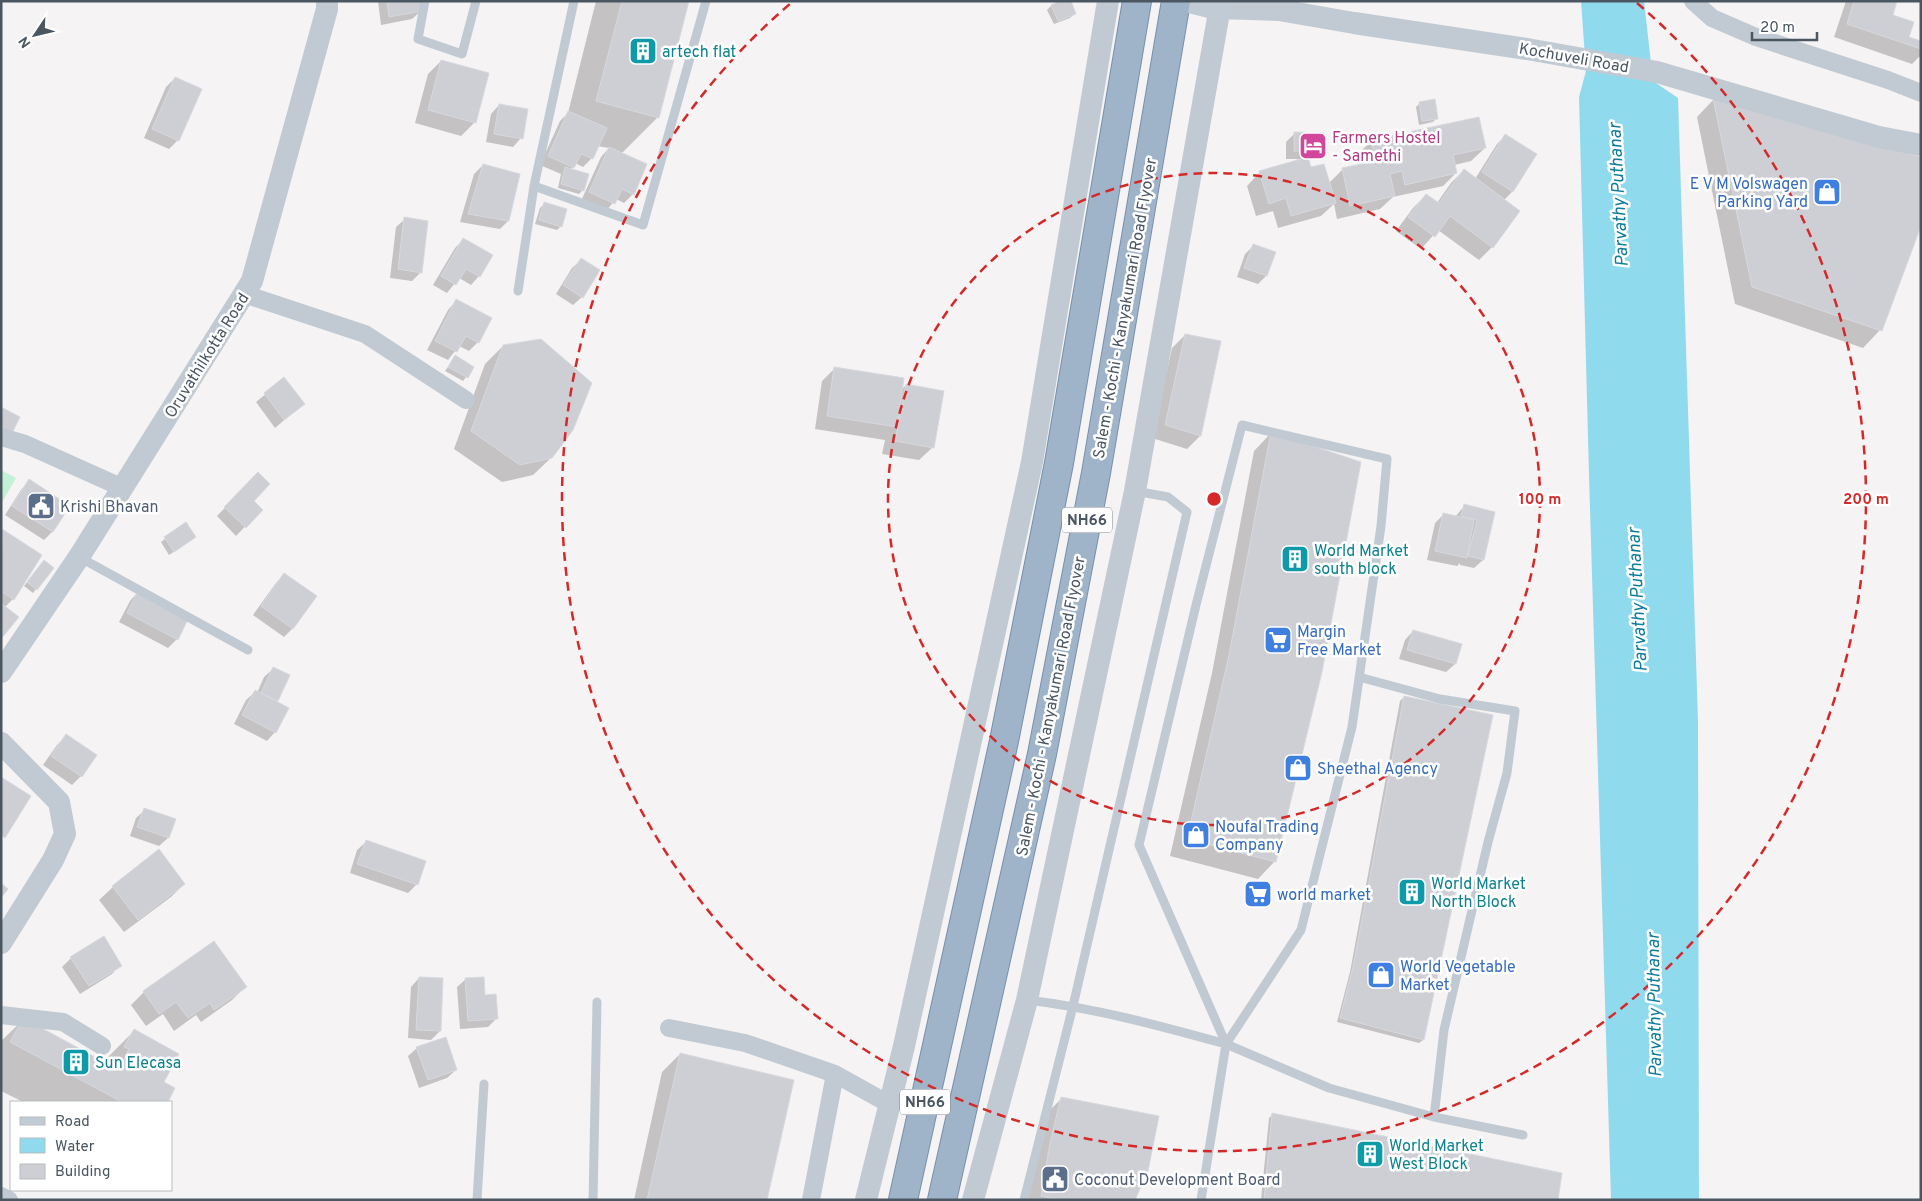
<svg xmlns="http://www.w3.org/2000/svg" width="1922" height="1201" font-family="Overpass,sans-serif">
<rect width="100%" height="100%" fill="#f5f3f3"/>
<!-- green -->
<path fill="#c3f1d5" d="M1,470L16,478L1,504Z"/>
<!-- water -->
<path fill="#90daee" d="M1581,1H1644L1653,81L1678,98L1698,721L1699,1200H1611L1589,476L1579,97L1586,71Z"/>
<!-- shadow -->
<path fill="#0003" d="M378,1H420L421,11L412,19L381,25Z
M596,1H688L658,117L621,154L633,194L624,203L616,199L606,211L581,201L601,157L609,148L597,146L592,158L583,167L575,163L571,170L583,190L579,194L558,188L561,174L540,165L560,121L568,113Z
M1846,1H1896L1891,16L1907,37L1921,42V55L1912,64L1834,37Z
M1051,6L1074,14L1070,18L1054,24L1047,10Z
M441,61L488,74L474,123L461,136L415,123L428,74Z
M175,78L178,140L169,149L144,138L166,87Z
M1714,99L1880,330L1863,348L1735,304L1697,117Z
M1420,103L1437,118L1433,122L1419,125L1416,107Z
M499,105L521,138L513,147L486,142L491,114Z
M1295,133L1322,151L1314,159H1307L1310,169L1329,183L1342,170L1361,166L1358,154L1371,141L1485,148L1471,161L1454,165L1456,173L1443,186L1393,197L1380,209L1337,219L1334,204L1321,216L1278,228L1273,211L1256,216L1247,186L1260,172L1304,159H1286V142Z
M1505,136L1512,192L1504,200L1519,211L1492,247L1479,260L1438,230L1421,249L1396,231L1413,208L1426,195L1437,203L1451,183L1464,170L1475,179L1497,144Z
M483,165L508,221L500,229L460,222L474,174Z
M544,204L561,226L557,230L535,224L540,208Z
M405,219L421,272L412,281L390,278L396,227Z
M464,239L479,276L471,285L459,278L447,293L433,285L455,248Z
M1254,245L1266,276L1258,284L1237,277L1245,254Z
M581,260L582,297L573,305L556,294L572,268Z
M456,301L490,319L478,342L469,351L459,346L448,360L427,350L448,310Z
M1185,335L1200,436L1187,449L1152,438L1172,348Z
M503,346L551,458L533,475L502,482L454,449L485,364Z
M455,357L466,377L463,381L445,371Z
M835,368L901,390L906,385L933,447L919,460L882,454L885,440L815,429L822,381Z
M284,379L303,404L275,428L256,402Z
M1271,433L1275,861L1258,879L1170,856L1212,673L1254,451Z
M258,474L252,501L261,510L236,536L217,516Z
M29,481L68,506L52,532L44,540L5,515L21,490Z
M1465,505L1494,512L1483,560L1474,568L1460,565V563L1457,566L1427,560L1435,523L1443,515L1455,517Z
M185,524L190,541L169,555L161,542Z
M2,531L13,599L5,607L1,637Z
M40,566L36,589L33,593L24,586Z
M284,574L315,596L292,629L284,637L253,615L276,583Z
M138,592L177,639L168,648L119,622L130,601Z
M1413,631L1460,645L1455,664L1446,672L1399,659L1405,640Z
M273,669L288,676L276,702L275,732L267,741L234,724L246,700L255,692L257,693L264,677Z
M1404,697L1423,1040L1419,1043L1337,1022L1350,972L1400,701Z
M66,736L81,776L72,785L43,765L57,745Z
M145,810L174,820L168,838L159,846L130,836L136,818Z
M366,842L417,884L408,893L350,873L357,850Z
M184,884L171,897L124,932L99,900L113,887Z
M71,958L120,965L112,974L80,994L62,967Z
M419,978L440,1031L431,1040L408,1038L411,987Z
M466,979L484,996L496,1019L488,1027L460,1029L457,987Z
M245,987L232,1000L201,1022L196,1015L174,1031L163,1014L146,1026L131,1005L144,992Z
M24,1019L103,1062L134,1031L162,1083L174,1089L167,1102H23L1,1091V1041Z
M417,1048L456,1070L447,1078L419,1088L408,1056Z
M680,1054L766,1200H634L662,1072Z
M1062,1098L1134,1200H1026L1044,1116Z
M1273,1114L1557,1200H1261L1269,1118Z"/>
<!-- building -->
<path fill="#cdcfd5" stroke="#d7d9de" d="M387,1H421L422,11L389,17Z
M622,1H689L659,118L596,101Z
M1060,1H1071L1076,14L1058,21L1051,5Z
M1854,1H1897L1893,15L1914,22L1909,37L1921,41V49L1847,24Z
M441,60L489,73L476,123L428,110Z
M175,77L202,89L179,141L152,129Z
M1713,98L1921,157V226L1882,331L1752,287Z
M1435,99L1438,119L1422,121L1419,102Z
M499,104L528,109L523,139L494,134Z
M568,111L607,128L593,159L581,154L574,168L548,156Z
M1479,117L1486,148L1453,155L1457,173L1405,185L1402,171L1390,174L1395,196L1350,206L1342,168L1376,161L1371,140Z
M1294,132L1324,133V151H1294Z
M1505,134L1537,154L1513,192L1482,172Z
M609,147L647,164L634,195L622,189L615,204L589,192Z
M1308,157L1311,167L1324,164L1336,203L1291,216L1286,198L1269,204L1259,171Z
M483,164L520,174L509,221L468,214Z
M565,167L589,174L584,191L561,184Z
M1464,169L1520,211L1493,248L1450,216L1435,237L1408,217L1426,194L1439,203Z
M544,202L567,209L562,227L539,220Z
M404,217L428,221L422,273L398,269Z
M463,238L493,255L480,277L466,269L456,285L441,276Z
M1253,244L1276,252L1267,276L1244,268Z
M581,258L600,270L583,298L563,285Z
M456,299L492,318L479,343L466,336L457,352L435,341Z
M1185,334L1221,341L1201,436L1165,425Z
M541,339L592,383L573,430L552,458L520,465L471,431L503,345Z
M455,355L474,367L468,378L448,367Z
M834,367L904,378L897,427L827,416Z
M284,377L305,404L284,420L264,393Z
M906,384L944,391L934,448L895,441Z
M1,407L20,417L10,437L1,432Z
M1271,432L1361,462L1322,672L1276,862L1187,839L1229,655Z
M258,472L270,484L254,501L263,510L246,528L224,507Z
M29,479L70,506L53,532L12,506Z
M1464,504L1495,512L1484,560L1468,556L1477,520L1461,516Z
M1443,513L1474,520L1467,558L1435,551Z
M186,522L196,537L174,552L164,537Z
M2,529L42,555L14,600L1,591Z
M44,560L54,568L37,590L27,582Z
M284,573L317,596L293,629L261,606Z
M138,591L189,617L178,640L127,613Z
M2,604L19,617L1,639V605Z
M1413,630L1462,644L1456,664L1407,650Z
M273,667L290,675L278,701L261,693Z
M255,690L289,708L276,733L242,715Z
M1404,696L1493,715L1424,1040L1340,1018L1353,967Z
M66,734L97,755L82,777L51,756Z
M1,777L31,796L5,838L1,835Z
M144,808L176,819L169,838L137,827Z
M366,840L426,861L418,885L357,864Z
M159,849L185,884L138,920L112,886Z
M1,883L8,889L1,898Z
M104,936L122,966L89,986L70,957Z
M214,941L247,987L214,1010L210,1003L188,1018L176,1002L159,1014L143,991Z
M419,977L443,978L441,1031L416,1030Z
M484,977L485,995L496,994L498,1019L468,1021L465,978Z
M23,1018L119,1070L129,1049L124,1047L134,1029L179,1054L164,1082L175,1088L168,1102H122L10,1042Z
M446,1037L457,1070L428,1080L416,1047Z
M680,1053L794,1080L767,1200H647Z
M1061,1097L1159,1116L1148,1171L1135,1200H1060L1041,1196L1050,1143Z
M1272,1113L1562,1173L1558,1200H1264Z"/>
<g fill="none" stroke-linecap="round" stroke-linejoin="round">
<defs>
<path id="trunk" d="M903,1200L1004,741L1059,463L1137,1
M942,1200L1042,754L1096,473L1176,1"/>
</defs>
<!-- trunk casing -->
<use href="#trunk" stroke="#7690ad" stroke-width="30"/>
<!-- service -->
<path stroke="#c1cad2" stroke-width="9" d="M425,1L418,39L462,54L476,1
M534,186L643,225L706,1
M518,291L534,186L574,1
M79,557L248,650
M1359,677L1440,699L1515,711L1507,773L1488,842L1444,1030L1434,1117
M1027,1000C1095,1008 1161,1026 1226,1044L1301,930L1352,727L1381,526L1387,459L1242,425L1196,605L1139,845L1226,1044L1201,1200
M1226,1044L1329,1088L1434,1117L1523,1135
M477,1200L484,1084
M593,1200L597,1002
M1024,1200L1073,1006L1187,512L1168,497L1135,491"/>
<!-- minor -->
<path stroke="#c1cad2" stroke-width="18" d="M1693,1L1712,18L1756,37L1888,80L1921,93
M244,294L365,334L466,400
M1,437L25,444L123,488
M1,1015L63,1022L102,1046
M669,1028L745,1043L835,1074L889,1104
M1,1196L9,1200
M811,1200L835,1074"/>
<!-- tertiary -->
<path stroke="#c1cad2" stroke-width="22" d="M1220,8L1279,10L1354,23L1527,49L1657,72L1879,137L1921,145
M1,672L79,557L252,281L327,9V1
M1,743L59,802L65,834L53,860L1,943
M866,1200L904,1046L1032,462L1108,1
M973,1200L1027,1000L1135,491L1221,1"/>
<!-- secondary -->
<path stroke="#c1cbd6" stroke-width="25" d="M1192,1L1220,8"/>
<!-- trunk -->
<use href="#trunk" stroke="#9fb4c9" stroke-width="28"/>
</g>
<!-- distance rings -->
<g fill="none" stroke="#d62828" stroke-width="2.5" stroke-dasharray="9 6">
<circle cx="1214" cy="499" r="326"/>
<path d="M1637 3A652 652 0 1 1 791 3"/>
</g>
<!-- icons -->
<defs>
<symbol id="building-square" viewBox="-11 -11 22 22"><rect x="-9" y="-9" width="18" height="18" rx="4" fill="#0f9aa8" stroke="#fff"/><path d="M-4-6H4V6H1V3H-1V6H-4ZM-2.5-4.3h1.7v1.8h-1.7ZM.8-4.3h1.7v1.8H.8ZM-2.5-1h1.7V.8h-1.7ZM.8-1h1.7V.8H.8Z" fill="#fff"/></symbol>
<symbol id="hotel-square" viewBox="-11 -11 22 22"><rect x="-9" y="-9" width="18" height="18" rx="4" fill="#d1479c" stroke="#fff"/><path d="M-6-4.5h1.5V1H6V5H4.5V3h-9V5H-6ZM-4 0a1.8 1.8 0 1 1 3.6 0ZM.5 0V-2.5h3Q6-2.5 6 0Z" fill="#fff"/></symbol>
<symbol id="shop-square" viewBox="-11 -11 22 22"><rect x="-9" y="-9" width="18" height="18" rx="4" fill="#3f7fe0" stroke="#fff"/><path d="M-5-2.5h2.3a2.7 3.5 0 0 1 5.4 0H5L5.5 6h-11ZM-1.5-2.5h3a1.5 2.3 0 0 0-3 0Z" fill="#fff"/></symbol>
<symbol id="civic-square" viewBox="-11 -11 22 22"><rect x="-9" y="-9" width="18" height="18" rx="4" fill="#5c6f8a" stroke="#fff"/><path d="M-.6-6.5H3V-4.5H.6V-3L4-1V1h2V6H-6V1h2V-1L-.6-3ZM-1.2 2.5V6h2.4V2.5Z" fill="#fff"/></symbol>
<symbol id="supermarket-square" viewBox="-11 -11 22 22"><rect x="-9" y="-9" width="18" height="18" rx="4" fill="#3f7fe0" stroke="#fff"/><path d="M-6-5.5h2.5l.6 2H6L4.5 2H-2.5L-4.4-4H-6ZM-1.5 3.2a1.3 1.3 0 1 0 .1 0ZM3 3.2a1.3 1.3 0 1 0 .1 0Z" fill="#fff"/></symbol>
</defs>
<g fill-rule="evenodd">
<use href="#building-square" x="627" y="35" width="32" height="32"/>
<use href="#hotel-square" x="1297" y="130" width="32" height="32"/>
<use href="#shop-square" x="1811" y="176" width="32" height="32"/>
<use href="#civic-square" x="25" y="490" width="32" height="32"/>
<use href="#building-square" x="1279" y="543" width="32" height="32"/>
<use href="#supermarket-square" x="1262" y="624" width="32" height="32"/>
<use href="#shop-square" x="1282" y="752" width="32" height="32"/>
<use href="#shop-square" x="1180" y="819" width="32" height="32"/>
<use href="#building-square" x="1396" y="876" width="32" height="32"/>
<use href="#supermarket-square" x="1242" y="878" width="32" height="32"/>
<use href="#shop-square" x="1365" y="959" width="32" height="32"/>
<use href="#building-square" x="60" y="1046" width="32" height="32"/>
<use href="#building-square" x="1354" y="1138" width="32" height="32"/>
<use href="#civic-square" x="1039" y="1163" width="32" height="32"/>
</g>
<g text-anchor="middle" stroke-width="5" stroke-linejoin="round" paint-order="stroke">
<!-- shield labels -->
<g fill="#fff" stroke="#808990" stroke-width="1">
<rect x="1062" y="507.5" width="50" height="25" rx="4"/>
<rect x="900" y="1089.5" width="50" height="25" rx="4"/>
</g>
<g font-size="15" font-weight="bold" fill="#4a5661">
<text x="1087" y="525">NH66</text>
<text x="925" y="1107">NH66</text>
</g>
<!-- culture labels -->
<g font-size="16" fill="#0d838f" stroke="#fff" text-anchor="start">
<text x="662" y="57">artech flat</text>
<text x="1314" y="556">World Market<tspan x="1314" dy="18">south block</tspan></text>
<text x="1431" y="889">World Market<tspan x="1431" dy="18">North Block</tspan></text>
<text x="95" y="1068">Sun Elecasa</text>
<text x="1389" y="1151">World Market<tspan x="1389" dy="18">West Block</tspan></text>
</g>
<!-- street labels -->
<g font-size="16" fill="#4a5661" stroke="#fff">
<text transform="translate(1574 57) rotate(10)" y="6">Kochuveli Road</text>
<text transform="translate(1124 308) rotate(-80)" y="6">Salem - Kochi - Kanyakumari Road Flyover</text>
<text transform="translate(206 355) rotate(-58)" y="6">Oruvathilkotta Road</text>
<text transform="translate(1050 706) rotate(-79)" y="6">Salem - Kochi - Kanyakumari Road Flyover</text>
</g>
<!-- hotel labels -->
<g font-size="16" fill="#b23c85" stroke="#fff" text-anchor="start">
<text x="1332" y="143">Farmers Hostel<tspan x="1332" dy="18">- Samethi</tspan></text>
</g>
<!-- shop labels -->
<g font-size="16" fill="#366cbe" stroke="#fff" text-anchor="start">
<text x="1808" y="189" text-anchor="end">E V M Volswagen<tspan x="1808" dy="18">Parking Yard</tspan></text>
<text x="1297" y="637">Margin<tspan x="1297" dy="18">Free Market</tspan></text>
<text x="1317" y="774">Sheethal Agency</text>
<text x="1215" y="832">Noufal Trading<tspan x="1215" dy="18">Company</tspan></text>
<text x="1277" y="900">world market</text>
<text x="1400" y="972">World Vegetable<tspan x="1400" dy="18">Market</tspan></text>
</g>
<!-- service labels -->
<g font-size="16" fill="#4e5e75" stroke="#fff" text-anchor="start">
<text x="60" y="512">Krishi Bhavan</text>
<text x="1074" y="1185">Coconut Development Board</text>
</g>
<!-- water labels -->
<g font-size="18" font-style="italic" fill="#0c7c9b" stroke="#fff">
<text transform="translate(1618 195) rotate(-93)" y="6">Parvathy Puthanar</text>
<text transform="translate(1637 600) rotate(-93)" y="6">Parvathy Puthanar</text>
<text transform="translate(1654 1005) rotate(-91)" y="6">Parvathy Puthanar</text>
</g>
</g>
<circle cx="1214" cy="499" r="8" fill="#d62828" stroke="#fff" stroke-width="2.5"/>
<g font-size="15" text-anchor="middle" font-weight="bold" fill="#d62828" stroke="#fff" stroke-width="5" stroke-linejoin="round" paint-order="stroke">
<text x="1540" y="504">100 m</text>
<text x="1866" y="504">200 m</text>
</g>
<!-- border -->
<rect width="1922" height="1201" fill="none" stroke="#4a5661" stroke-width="5"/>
<!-- legend -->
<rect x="10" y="1101" width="162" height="90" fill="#ffffff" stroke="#b7bbc0"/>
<rect x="20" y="1117" width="25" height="8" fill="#c1cbd6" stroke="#b7bbc0"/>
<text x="55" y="1126" font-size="15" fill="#4a5661">Road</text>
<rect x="20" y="1138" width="25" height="15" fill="#90daee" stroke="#b7bbc0"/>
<text x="55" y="1151" font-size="15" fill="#4a5661">Water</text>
<rect x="20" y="1164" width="25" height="15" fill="#cdcfd5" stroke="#b7bbc0"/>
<text x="55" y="1176" font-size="15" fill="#4a5661">Building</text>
<!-- north arrow -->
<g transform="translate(35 35) rotate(235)" stroke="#ffffff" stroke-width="4" paint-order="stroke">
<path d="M0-4L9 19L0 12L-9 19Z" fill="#4a5661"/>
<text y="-8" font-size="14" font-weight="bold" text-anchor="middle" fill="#4a5661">N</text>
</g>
<!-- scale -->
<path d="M1752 32v8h65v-8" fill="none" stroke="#4a5661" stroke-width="2.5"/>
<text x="1760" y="32" font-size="15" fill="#4a5661" stroke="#ffffff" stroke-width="4" paint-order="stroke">20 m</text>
</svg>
